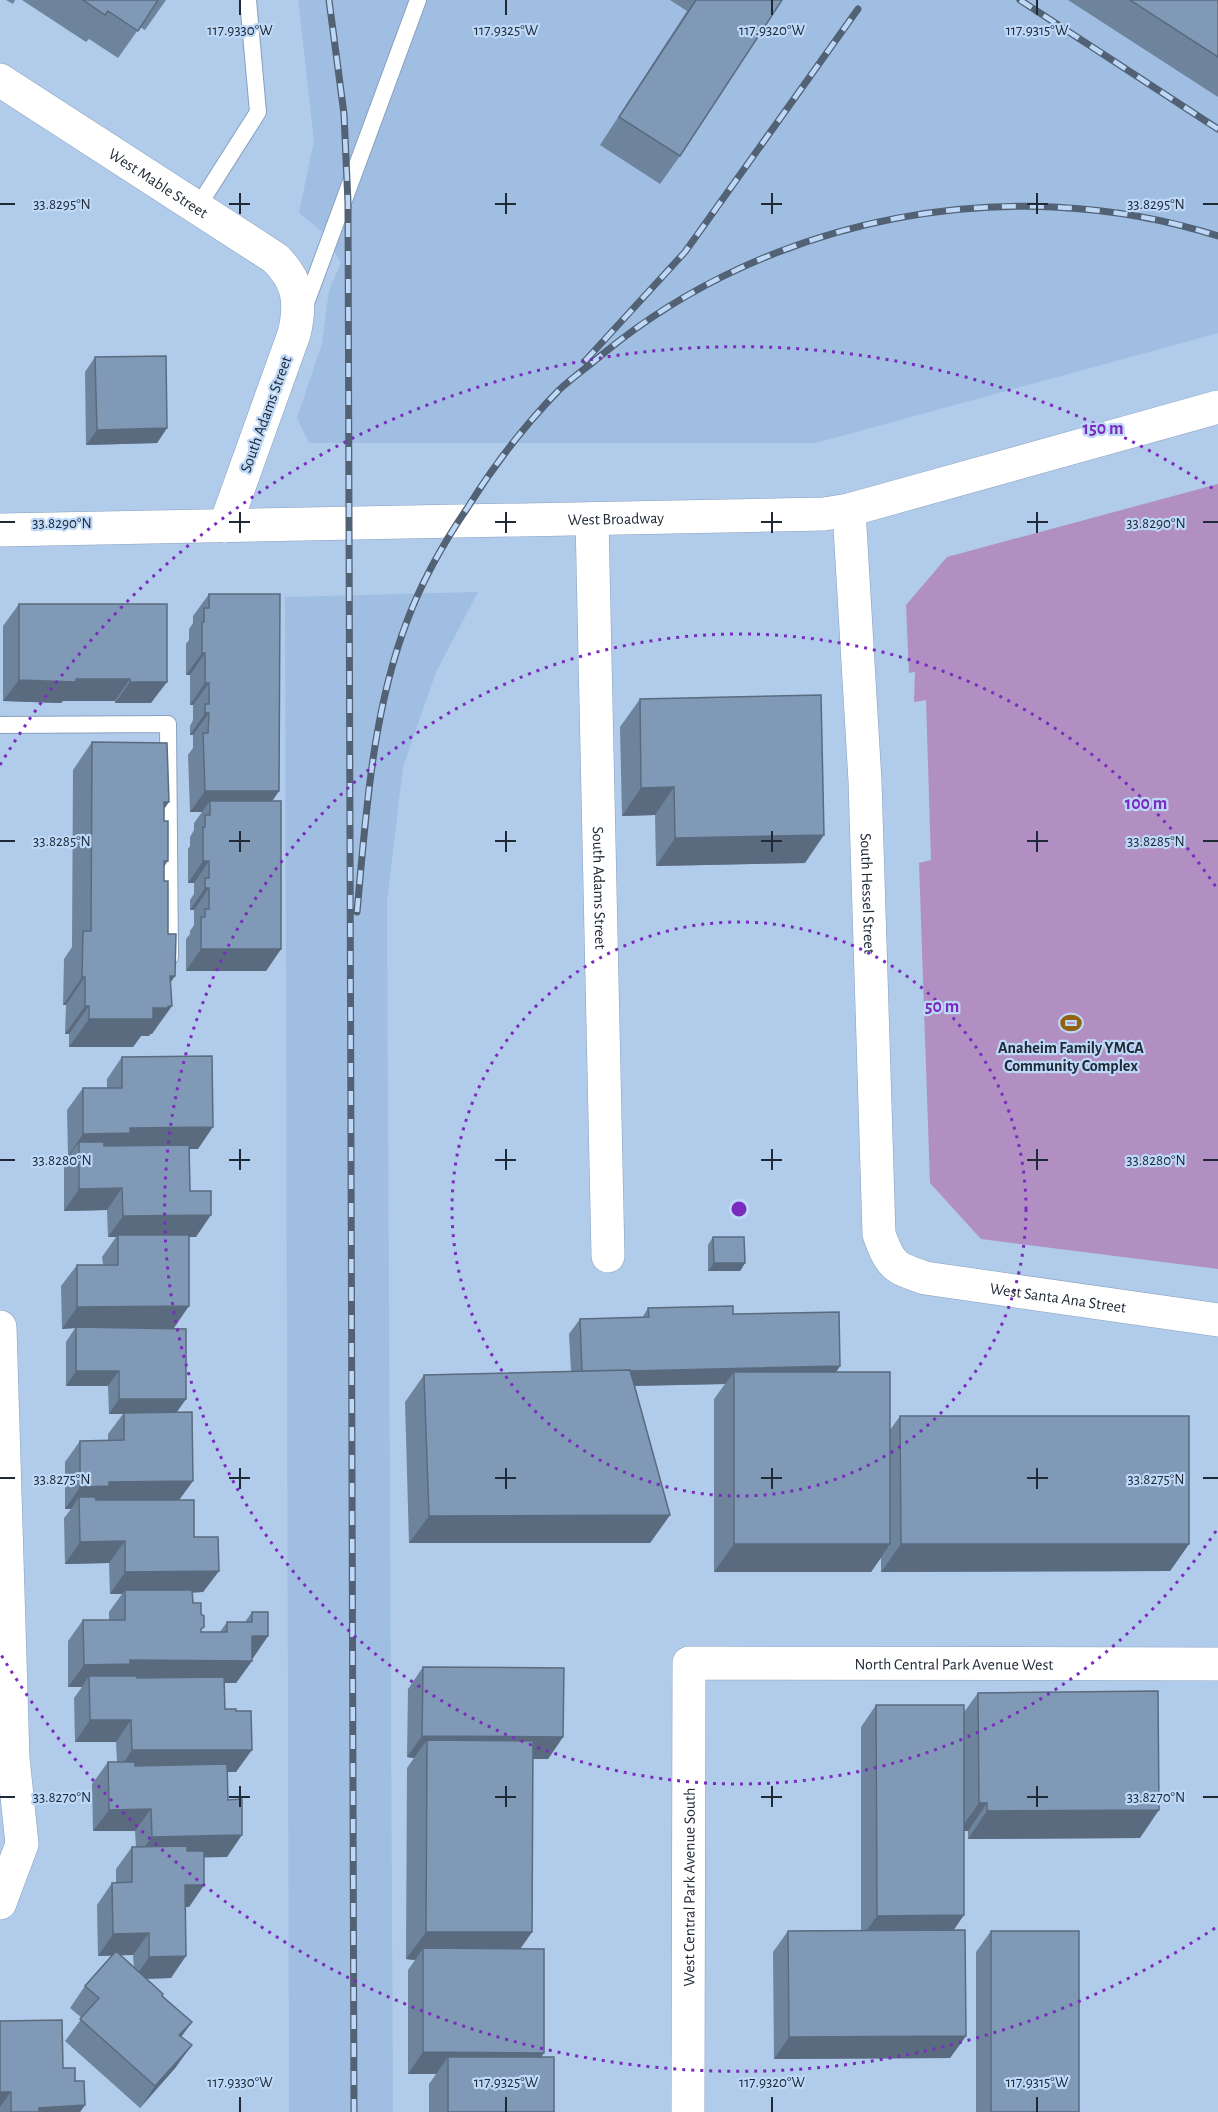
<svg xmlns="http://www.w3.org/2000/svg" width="1218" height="2112" font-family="'Alegreya Sans',sans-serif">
<rect width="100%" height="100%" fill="#b1cbeb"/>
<!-- built -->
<path fill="#a0bee2" d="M298,0H1218V333L816,443H309L297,418L322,343L329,290L341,263L325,234L299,213L314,140Z
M478,592L436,672L403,767L387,902L393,2112H289L285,597Z"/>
<!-- pitch -->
<path fill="#b18fc2" d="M1218,484V1269L981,1239L930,1183L919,863L931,860L926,700L914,702L915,672L909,673L906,605L947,557Z"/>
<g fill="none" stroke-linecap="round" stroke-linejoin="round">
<defs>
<path id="service" d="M197,208L258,112L248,0
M305,306L418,0
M0,725L168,724L170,957"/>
<g id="minor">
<path id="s1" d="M0,80L275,258C298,280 302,302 294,334L225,526"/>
<path id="s2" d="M849,510L865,781L879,1234C890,1265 894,1268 925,1278L1218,1320"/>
<path id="s3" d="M592,519L608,1256"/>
<path d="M0,1327L13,1758L22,1844L0,1903"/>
<path id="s4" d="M688,2112L689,1663L1218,1664"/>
</g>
<g id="secondary">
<path id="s5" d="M0,530L824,514L849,510L1218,407"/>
</g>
</defs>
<!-- service casing -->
<use href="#service" stroke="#87a0be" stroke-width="18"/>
<!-- minor casing -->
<use href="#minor" stroke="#87a0be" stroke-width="34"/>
<!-- secondary casing -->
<use href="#secondary" stroke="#87a0be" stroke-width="34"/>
<!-- service -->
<use href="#service" stroke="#fff" stroke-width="16"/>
<!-- minor -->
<use href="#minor" stroke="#fff" stroke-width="33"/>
<!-- secondary -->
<use href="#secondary" stroke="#fff" stroke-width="33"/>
<defs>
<path id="rail" d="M329,0L344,114L348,203L354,2112
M1020,0L1218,129
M585,361L685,252L858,9
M357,912C366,814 372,713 407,621C422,581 444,542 468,507C494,465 524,426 559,390C573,377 589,366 604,353C771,216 1011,170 1218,236"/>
</defs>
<!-- rail casing -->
<use href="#rail" stroke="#526174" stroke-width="7"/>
<!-- rail -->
<use href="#rail" stroke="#bed8f8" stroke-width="4.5" stroke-dasharray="14" stroke-linecap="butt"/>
</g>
<!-- wall -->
<path fill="#6e849d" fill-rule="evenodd" d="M6,0H15L13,4Z
M22,0H166L145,30L140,27L118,58L89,39L86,42Z
M670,0H782L680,156L660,184L600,145L687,11Z
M1068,0H1218V97Z
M95,357L167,428L157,443L86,445L85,372Z
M209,594L279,791L272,801L281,949L266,971H186V939L190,934V931L194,925V910H190V900L194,894V883H188V849L190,846V837L194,830V823L202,812H190L188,755L193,748V735H190V726L193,720V705H190V675H186V644L189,640V629L193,623V616Z
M19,604H167L151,703H115V701H63L61,703L3,701V626Z
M640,699L805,863L656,866L655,815L622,816L620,727Z
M92,742L164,809V821L168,861L164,867V881L170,983L152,1034H150L149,1036H141L133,1047H69V1034H65L66,1005H63L64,959L72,947L73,770Z
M122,1057L198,1149H190V1191L196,1237H189L174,1328H132L186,1399L177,1412L180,1500L194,1537L219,1571L203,1592L192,1593L193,1603L201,1632H220L227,1622H245L252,1612L268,1636L253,1658H252V1661L236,1683H224L225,1709L236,1772H227V1857H204V1885L189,1907H186L171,1978L146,1979L162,1996L192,2022L181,2037L176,2067L140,2108L65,2041L82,2018L70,2008L85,1986L112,1955L98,1956L97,1905L112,1883H116V1869L132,1847H136L135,1831H93L92,1784L108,1762H117L116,1742H75L74,1698L82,1687H68V1641L83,1620H109V1612L122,1594H110L109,1563L65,1564L64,1518L71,1509H65V1462L80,1441L108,1440V1434L123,1414H109L108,1386H66V1342L75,1328L62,1329L61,1286L77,1265H103L102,1257L116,1237H108L107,1210L64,1211V1164L69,1156H68L67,1110L83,1088H107V1079ZM121,1955H133L134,1967Z
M713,1237L745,1263L740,1271H708V1245Z
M648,1308L733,1314L840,1366L836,1372L890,1430L900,1416L1189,1544L1170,1571L881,1572V1558L871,1572H714V1399L725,1384L635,1386L670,1515L650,1543H409L405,1402L424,1375L571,1371L569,1334L580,1319L642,1318Z
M423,1667L563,1737L548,1759H533L532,1932L521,1948L542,2057L554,2112H429V2084L436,2074H408V1970L415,1960L406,1959L407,1768L414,1758L407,1757L408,1689Z
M978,1693L1140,1838L968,1839V1831H964L954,1930L966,2036L950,2058L774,2059L773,1952L788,1931L861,1930V1727L876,1705L964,1712Z
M991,1931L1079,2112H976V1952Z
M0,2021L63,2068L75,2081L85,2105L80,2112H0Z"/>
<!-- shaded-wall -->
<path fill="#5a6b7f" d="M167,428L157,443L86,445L97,430Z
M202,653H205L190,675H186Z
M130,679L115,701H63L61,703L3,701L19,680Z
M130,682H167L151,703H115Z
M205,683H209L193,705H190Z
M205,713H209L193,735H190Z
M674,787L655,815L622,816L641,788Z
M205,791H279L264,813L210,801L202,812H190Z
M164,802H169L150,830Z
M824,835L805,863L656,866L675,838Z
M203,861H209L194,883H188Z
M205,888H209L194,910H190Z
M201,949H281L266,971H186Z
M170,976H175L156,1004Z
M82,977H85L66,1005H63Z
M85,1006H89L69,1034H65Z
M172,1006L152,1034H150L149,1036H141L133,1047H69L89,1019L153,1008Z
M213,1127L198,1149L119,1150L79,1142L69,1156H68L83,1134L130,1128Z
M122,1188L107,1210L64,1211L79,1189Z
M211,1215L196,1237H118V1235L116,1237H108L123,1216Z
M714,1263H745L740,1271H708Z
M189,1306L174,1328H76V1327L75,1328L62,1329L77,1307Z
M840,1366L830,1381L734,1372L725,1384L571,1387L582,1372Z
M76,1371H119L108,1386H66Z
M119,1399H186L175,1414L124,1413L123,1414H109Z
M193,1481L177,1503L93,1508L79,1497L71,1509H65L80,1487L109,1482Z
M670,1515L650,1543H409L429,1516Z
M125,1541L109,1563L65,1564L80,1542Z
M734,1544H890L871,1572H714Z
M901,1544H1189L1170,1571L881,1572Z
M219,1571L203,1592L125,1593V1590L122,1594H110L125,1572Z
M252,1636H268L253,1658H236Z
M130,1660L252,1661L236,1683L118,1682L89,1676L82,1687H68L84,1665Z
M90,1720H131L116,1742H75Z
M422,1736L563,1737L548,1759L427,1758V1740L414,1758L407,1757Z
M132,1750H252L236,1772H117Z
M979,1803H987L968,1831H959Z
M151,1809L135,1831H93L109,1810Z
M1159,1810L1140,1838L968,1839L987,1811Z
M242,1835L227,1857L136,1859L152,1837Z
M185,1885H204L189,1907H170Z
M964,1915L949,1937L861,1938L877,1916Z
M426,1932H532L512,1960L423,1948L415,1960L406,1959Z
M149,1933L133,1955L98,1956L113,1934Z
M186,1956L171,1978L134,1979L149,1957Z
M192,2022L176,2044L179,2035Z
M966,2036L950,2058L774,2059L789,2037Z
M192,2045L176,2067L140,2108L155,2086Z
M423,2052L544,2053L529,2075L448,2057L436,2074H408Z
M0,2092H11L0,2107Z
M85,2105L80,2112H37L39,2108Z"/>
<!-- building -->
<path fill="#8099b6" stroke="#5a6b7f" stroke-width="1.5" d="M83,0H158L138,31L108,11L105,15Z
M696,0H782L680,156L619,117Z
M1130,0H1218V57Z
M166,356L167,428L97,430L95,357Z
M209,594H280L279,791H205L203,733H208L209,713H205V704H209V683H205V653H202V622H204V608H209Z
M19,604H167V682H130V679H76V682L19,680Z
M821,695L824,835L675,838L674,787L641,788L640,699Z
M92,742L167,743L169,802H164V821H168V861H164V881H168V934H176L175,976H170L172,1006H168V1008H153V1019H89V1006H85V977H82L83,931H91Z
M210,801H281V949H201V917H205V909H209V888H205V878H209V861H203V827H205V815H210Z
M212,1056L213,1127L130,1128V1133L83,1134V1088H122V1057Z
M79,1142H104V1146L189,1145L190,1191H211V1215L123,1216L122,1188L79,1189Z
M118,1235H189V1306L77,1307V1265H118Z
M713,1237H744L745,1263H714Z
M733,1306V1314L839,1312L840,1366L631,1371L630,1370L582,1371L580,1319L649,1317L648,1308Z
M76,1327L186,1329V1399H119V1371H76Z
M630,1370L670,1515L429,1516L424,1375Z
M734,1372H890V1544H734Z
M192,1412L193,1481L109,1482V1486L80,1487V1441L124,1440V1413Z
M900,1416H1189V1544H901Z
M79,1497H95L96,1500H194V1537H218L219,1571L125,1572V1541L80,1542Z
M125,1590H192L193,1603H201V1614L204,1616V1627L201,1629V1632H227V1622H252V1612H268V1636H252V1661L130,1660V1664L84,1665L83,1620H125Z
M423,1667L564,1668L563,1737L422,1736Z
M89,1676H137V1678L224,1677L225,1709H236V1711H251L252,1750H132L131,1720H90Z
M1158,1691L1159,1810L987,1811V1803H979L978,1693Z
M876,1705H964V1915L877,1916Z
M427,1740L533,1741L532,1932H426Z
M108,1762H135V1766L227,1764L228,1800L242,1799V1835L152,1837L151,1809L109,1810Z
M187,1846V1851H204V1885H185L186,1956L149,1957V1933L113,1934L112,1883L132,1882V1847Z
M965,1930L966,2036L789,2037L788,1931Z
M991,1931H1079V2112H991Z
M423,1948L544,1949V2053L423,2052Z
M116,1951L163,1994L162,1996L192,2022L179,2035L192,2045L155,2086L80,2019L99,1998L85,1986Z
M62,2020L63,2068H75V2081H84L85,2105L39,2108V2112H11V2092H0V2021Z
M448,2057H554V2112H448Z"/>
<!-- ticks -->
<path fill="none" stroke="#202a36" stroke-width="2" d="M240,0V15M506,0V15M772,0V15M1037,0V15M240,193V214M506,193V214M772,193V214M1037,193V214M0,204H15M229,204H250M495,204H516M761,204H782M1027,204H1048M1203,204H1218M240,512V533M506,512V533M772,512V533M1037,512V533M0,522H15M229,522H250M495,522H516M761,522H782M1027,522H1048M1203,522H1218M240,831V852M506,831V852M772,831V852M1037,831V852M0,841H15M229,841H250M495,841H516M761,841H782M1027,841H1048M1203,841H1218M240,1149V1170M506,1149V1170M772,1149V1170M1037,1149V1170M0,1160H15M229,1160H250M495,1160H516M761,1160H782M1027,1160H1048M1203,1160H1218M240,1468V1489M506,1468V1489M772,1468V1489M1037,1468V1489M0,1478H15M229,1478H250M495,1478H516M761,1478H782M1027,1478H1048M1203,1478H1218M240,1786V1807M506,1786V1807M772,1786V1807M1037,1786V1807M0,1797H15M229,1797H250M495,1797H516M761,1797H782M1027,1797H1048M1203,1797H1218M240,2097V2112M506,2097V2112M772,2097V2112M1037,2097V2112"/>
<!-- distance rings -->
<g fill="none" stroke="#7b2cbf" stroke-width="3" stroke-dasharray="3 6">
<circle cx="739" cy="1209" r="287"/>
<path d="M1216 1531A575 575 0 1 1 1216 887"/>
<path d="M1215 1928A862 862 0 0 1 0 1653M0 765A862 862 0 0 1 1215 490"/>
</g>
<!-- icons -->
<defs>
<symbol id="stadium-bare" viewBox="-9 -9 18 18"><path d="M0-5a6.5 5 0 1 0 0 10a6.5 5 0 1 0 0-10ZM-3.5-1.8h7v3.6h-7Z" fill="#926211" stroke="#bed8f8" stroke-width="2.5" paint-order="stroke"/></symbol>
</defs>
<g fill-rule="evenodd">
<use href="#stadium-bare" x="1056" y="1008" width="30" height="30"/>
</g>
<g text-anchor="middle" stroke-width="4.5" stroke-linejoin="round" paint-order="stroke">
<!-- street labels -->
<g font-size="16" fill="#202a36" stroke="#bed8f8">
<text dy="6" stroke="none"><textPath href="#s1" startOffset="189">West Mable Street</textPath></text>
<text transform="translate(265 414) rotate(-70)" y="6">South Adams Street</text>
<text dy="6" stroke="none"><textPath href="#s5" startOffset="616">West Broadway</textPath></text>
<text dy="6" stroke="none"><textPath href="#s3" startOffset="369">South Adams Street</textPath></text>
<text dy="6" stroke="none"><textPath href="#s2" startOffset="384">South Hessel Street</textPath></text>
<text dy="6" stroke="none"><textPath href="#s2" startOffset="927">West Santa Ana Street</textPath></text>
<text dy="6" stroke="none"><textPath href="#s4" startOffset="714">North Central Park Avenue West</textPath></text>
<text dy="6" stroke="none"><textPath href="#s4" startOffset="225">West Central Park Avenue South</textPath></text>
</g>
<!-- poi labels -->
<g font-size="16" font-weight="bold" fill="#202a36" stroke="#bed8f8">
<text x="1071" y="1053">Anaheim Family YMCA<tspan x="1071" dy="18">Community Complex</tspan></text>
</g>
</g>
<g font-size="15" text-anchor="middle" fill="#202a36" stroke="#bed8f8" stroke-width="4.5" stroke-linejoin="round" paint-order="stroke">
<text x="240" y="35">117.9330°W</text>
<text x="506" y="35">117.9325°W</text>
<text x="772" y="35">117.9320°W</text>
<text x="1037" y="35">117.9315°W</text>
<text x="62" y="209">33.8295°N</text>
<text x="1156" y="209">33.8295°N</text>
<text x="62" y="528">33.8290°N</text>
<text x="1156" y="528">33.8290°N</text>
<text x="62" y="846">33.8285°N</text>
<text x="1156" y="846">33.8285°N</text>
<text x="62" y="1165">33.8280°N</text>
<text x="1156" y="1165">33.8280°N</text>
<text x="62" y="1484">33.8275°N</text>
<text x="1156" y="1484">33.8275°N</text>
<text x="62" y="1802">33.8270°N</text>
<text x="1156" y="1802">33.8270°N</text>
<text x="240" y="2087">117.9330°W</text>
<text x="506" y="2087">117.9325°W</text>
<text x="772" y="2087">117.9320°W</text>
<text x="1037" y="2087">117.9315°W</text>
</g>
<circle cx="739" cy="1209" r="9" fill="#7b2cbf" stroke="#bed8f8" stroke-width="3"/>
<g font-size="18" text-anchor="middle" font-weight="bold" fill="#7b2cbf" stroke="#bed8f8" stroke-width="4.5" stroke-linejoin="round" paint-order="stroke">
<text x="1103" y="434">150 m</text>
<text x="1146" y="809">100 m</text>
<text x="942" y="1012">50 m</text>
</g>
</svg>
